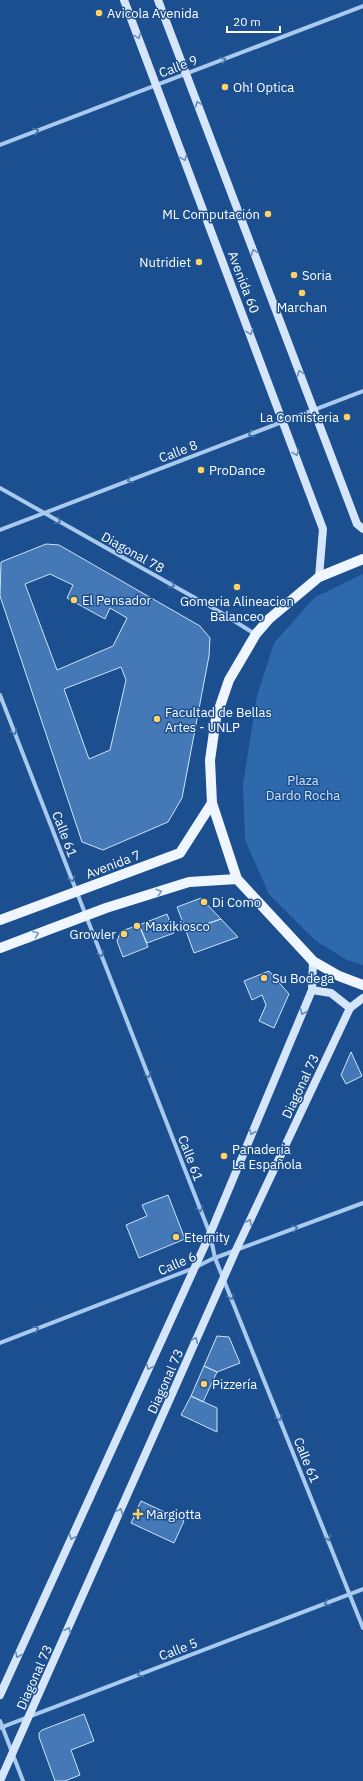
<svg xmlns="http://www.w3.org/2000/svg" width="363" height="1781" font-family="'IBM Plex Sans',sans-serif">
<rect width="100%" height="100%" fill="#1b4f8f"/>
<!-- green -->
<path fill="#2e69ad" d="M363,574V965L347,960L316,941L269,894L245,840L243,784L257,696L274,643L315,597Z"/>
<!-- building -->
<path fill="#4478b7" stroke="#cfe3fa" fill-rule="evenodd" d="M46,544L59,545L200,626L210,638L209,656L182,798L168,822L103,850L82,842L0,596L1,562ZM50,574L73,585L67,598L105,619L110,608L127,618L113,646L57,670L25,584ZM121,667L126,680L110,750L89,759L64,689Z
M201,898L221,919L186,931L177,907Z
M167,914L174,933L147,943L139,925Z
M221,919L238,937L194,953L186,931Z
M139,925L148,947L123,957L117,941L121,931Z
M269,971L289,994L274,1028L259,1021L266,1005L262,995L252,1000L244,981Z
M351,1052L362,1076L346,1084L341,1075Z
M168,1195L185,1239L139,1258L126,1225L147,1216L142,1205Z
M217,1336L229,1337L240,1363L217,1372L204,1366Z
M204,1366L217,1372L203,1402L191,1396Z
M191,1396L217,1408V1432L181,1415Z
M141,1501L184,1521L174,1543L131,1523Z
M84,1714L94,1741L71,1750L80,1775L65,1781H55L39,1737V1733L42,1730Z"/>
<g fill="none" stroke-linecap="round" stroke-linejoin="round">
<!-- street -->
<path stroke="#a9c9ee" stroke-width="4" d="M0,145L363,6
M0,488L220,612L255,634
M0,530L363,391
M0,695L210,1234L215,1258L363,1628
M0,1343L194,1268L212,1259L363,1203
M0,1721L23,1781
M0,1728L363,1589"/>
<!-- secondary -->
<path stroke="#d6e6fa" stroke-width="8" d="M124,0L323,529L319,577
M158,0L357,524L363,529
M312,990L331,993L350,1008
M0,1695L210,1234L312,990L313,961
M0,1781L236,1250L350,1008L363,998"/>
<!-- primary -->
<path stroke="#f0f6ff" stroke-width="10" d="M363,559L319,577L269,619L256,634L229,680L216,718L210,760L212,803L237,879L313,961L339,976L363,985
M0,920L180,853L212,803
M0,948L106,908L189,882L237,879"/>
</g>
<!-- one-way arrows -->
<defs><path id="oneway-chevron" d="M-2-3.5L2.5 0L-2 3.5" fill="none" stroke-width="1.6" stroke-linecap="round" stroke-linejoin="round"/></defs>
<g stroke="#668bba">
<use href="#oneway-chevron" transform="translate(138 36) rotate(69)"/>
<use href="#oneway-chevron" transform="translate(198 104) rotate(-111)"/>
<use href="#oneway-chevron" transform="translate(184 158) rotate(69)"/>
<use href="#oneway-chevron" transform="translate(254 252) rotate(-111)"/>
<use href="#oneway-chevron" transform="translate(250 332) rotate(69)"/>
<use href="#oneway-chevron" transform="translate(300 373) rotate(-111)"/>
<use href="#oneway-chevron" transform="translate(296 453) rotate(70)"/>
<use href="#oneway-chevron" transform="translate(303 1012) rotate(113)"/>
<use href="#oneway-chevron" transform="translate(252 1132) rotate(113)"/>
<use href="#oneway-chevron" transform="translate(249 1222) rotate(-65)"/>
<use href="#oneway-chevron" transform="translate(195 1340) rotate(-66)"/>
<use href="#oneway-chevron" transform="translate(149 1367) rotate(114)"/>
<use href="#oneway-chevron" transform="translate(120 1511) rotate(-66)"/>
<use href="#oneway-chevron" transform="translate(72 1537) rotate(114)"/>
<use href="#oneway-chevron" transform="translate(68 1630) rotate(-66)"/>
<use href="#oneway-chevron" transform="translate(18 1655) rotate(114)"/>
</g>
<g stroke="#4674ac">
<use href="#oneway-chevron" transform="translate(223 60) rotate(-21)"/>
<use href="#oneway-chevron" transform="translate(36 131) rotate(-21)"/>
<use href="#oneway-chevron" transform="translate(251 434) rotate(159)"/>
<use href="#oneway-chevron" transform="translate(130 480) rotate(159)"/>
<use href="#oneway-chevron" transform="translate(58 521) rotate(29)"/>
<use href="#oneway-chevron" transform="translate(172 585) rotate(29)"/>
<use href="#oneway-chevron" transform="translate(14 732) rotate(69)"/>
<use href="#oneway-chevron" transform="translate(72 879) rotate(68)"/>
<use href="#oneway-chevron" transform="translate(101 954) rotate(69)"/>
<use href="#oneway-chevron" transform="translate(148 1075) rotate(69)"/>
<use href="#oneway-chevron" transform="translate(200 1209) rotate(69)"/>
<use href="#oneway-chevron" transform="translate(295 1228) rotate(-20)"/>
<use href="#oneway-chevron" transform="translate(231 1297) rotate(68)"/>
<use href="#oneway-chevron" transform="translate(36 1329) rotate(-21)"/>
<use href="#oneway-chevron" transform="translate(279 1418) rotate(68)"/>
<use href="#oneway-chevron" transform="translate(328 1538) rotate(68)"/>
<use href="#oneway-chevron" transform="translate(327 1603) rotate(159)"/>
<use href="#oneway-chevron" transform="translate(140 1674) rotate(159)"/>
</g>
<g stroke="#7b9ac1">
<use href="#oneway-chevron" transform="translate(159 892) rotate(-17)"/>
<use href="#oneway-chevron" transform="translate(36 934) rotate(-21)"/>
</g>
<!-- markers -->
<g fill="#ffd166" stroke="#1b4f8f" stroke-width="1.5">
<circle cx="99" cy="13" r="4"/>
<circle cx="225" cy="87" r="4"/>
<circle cx="268" cy="214" r="4"/>
<circle cx="199" cy="262" r="4"/>
<circle cx="294" cy="275" r="4"/>
<circle cx="302" cy="293" r="4"/>
<circle cx="347" cy="417" r="4"/>
<circle cx="201" cy="470" r="4"/>
<circle cx="237" cy="587" r="4"/>
<circle cx="74" cy="600" r="4"/>
<circle cx="157" cy="719" r="4"/>
<circle cx="204" cy="902" r="4"/>
<circle cx="137" cy="926" r="4"/>
<circle cx="124" cy="934" r="4"/>
<circle cx="264" cy="978" r="4"/>
<circle cx="224" cy="1156" r="4"/>
<circle cx="176" cy="1237" r="4"/>
<circle cx="204" cy="1384" r="4"/>
<path d="M136 1508h4v4h4v4h-4v4h-4v-4h-4v-4h4z"/>
</g>
<g text-anchor="middle" stroke-width="3" stroke-linejoin="round" paint-order="stroke">
<!-- poi labels -->
<g font-size="13" fill="#fff" stroke="#1b4f8f" text-anchor="start">
<text x="107" y="18">Avicola Avenida</text>
<text x="233" y="92">Oh! Optica</text>
<text x="260" y="219" text-anchor="end">ML Computación</text>
<text x="191" y="267" text-anchor="end">Nutridiet</text>
<text x="302" y="280">Soria</text>
<text x="302" y="312" text-anchor="middle">Marchan</text>
<text x="339" y="422" text-anchor="end">La Comisteria</text>
<text x="209" y="475">ProDance</text>
<text x="82" y="605">El Pensador</text>
<text x="237" y="606" text-anchor="middle">Gomeria Alineacion<tspan x="237" dy="15">Balanceo</tspan></text>
<text x="165" y="717">Facultad de Bellas<tspan x="165" dy="15">Artes - UNLP</tspan></text>
<text x="212" y="907">Di Como</text>
<text x="145" y="931">Maxikiosco</text>
<text x="116" y="939" text-anchor="end">Growler</text>
<text x="272" y="983">Su Bodega</text>
<text x="232" y="1154">Panadería<tspan x="232" dy="15">La Española</tspan></text>
<text x="184" y="1242">Eternity</text>
<text x="212" y="1389">Pizzería</text>
<text x="146" y="1519">Margiotta</text>
</g>
<!-- street labels -->
<g font-size="13" fill="#fff" stroke="#1b4f8f">
<text transform="translate(178 66) rotate(-21)" y="5">Calle 9</text>
<text transform="translate(244 282) rotate(69)" y="5">Avenida 60</text>
<text transform="translate(178 451) rotate(-21)" y="5">Calle 8</text>
<text transform="translate(133 552) rotate(29)" y="5">Diagonal 78</text>
<text transform="translate(65 834) rotate(69)" y="5">Calle 61</text>
<text transform="translate(113 864) rotate(-21)" y="5">Avenida 7</text>
<text transform="translate(300 1086) rotate(-65)" y="5">Diagonal 73</text>
<text transform="translate(191 1158) rotate(69)" y="5">Calle 61</text>
<text transform="translate(177 1263) rotate(-23)" y="5">Calle 6</text>
<text transform="translate(165 1381) rotate(-66)" y="5">Diagonal 73</text>
<text transform="translate(307 1460) rotate(68)" y="5">Calle 61</text>
<text transform="translate(178 1649) rotate(-21)" y="5">Calle 5</text>
<text transform="translate(34 1677) rotate(-66)" y="5">Diagonal 73</text>
</g>
<!-- park labels -->
<g font-size="13" fill="#cfe3fa" stroke="#1b4f8f">
<text x="303" y="785">Plaza<tspan x="303" dy="15">Dardo Rocha</tspan></text>
</g>
</g>
<!-- scale -->
<path d="M227 26v6h53v-6" fill="none" stroke="#ffffff" stroke-width="2"/>
<text x="233" y="26" font-size="12" fill="#ffffff" stroke="#1b4f8f" stroke-width="3" paint-order="stroke">20 m</text>
</svg>
